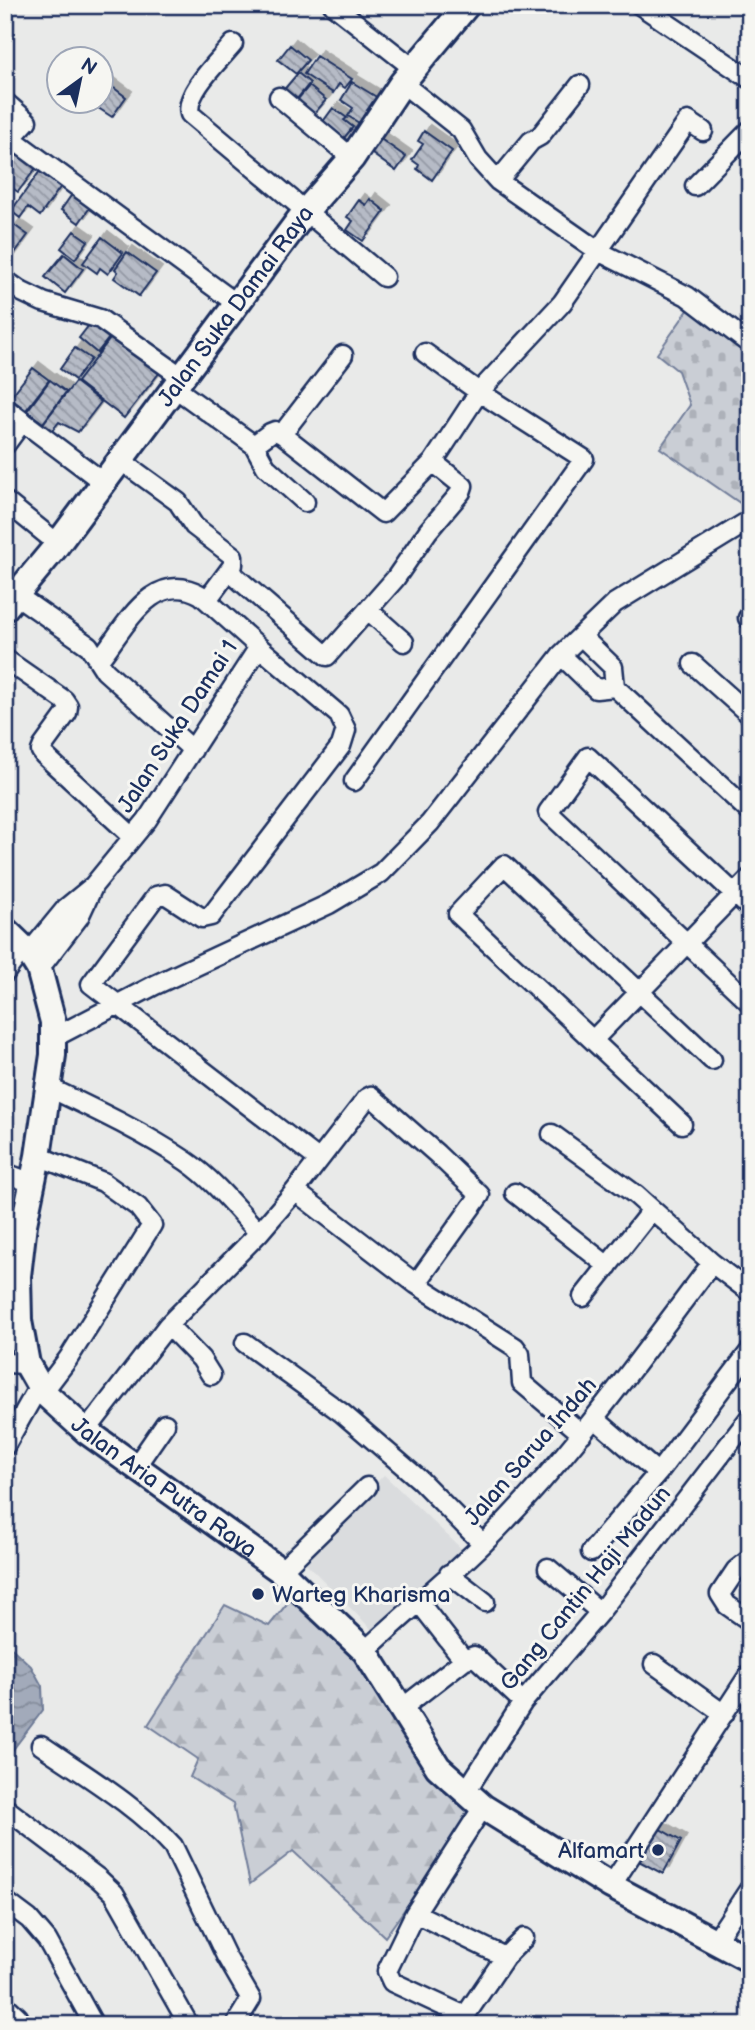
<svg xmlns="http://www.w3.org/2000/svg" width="755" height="2030" font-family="'Balsamiq Sans',sans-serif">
<defs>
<pattern id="forest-firs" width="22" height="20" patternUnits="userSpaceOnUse" patternTransform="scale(1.75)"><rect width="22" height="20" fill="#caced5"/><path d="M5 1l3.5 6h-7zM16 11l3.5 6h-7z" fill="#adb1b9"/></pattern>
<pattern id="cemetery-stones" width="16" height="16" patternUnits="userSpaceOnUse" patternTransform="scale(1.75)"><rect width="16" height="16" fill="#caced5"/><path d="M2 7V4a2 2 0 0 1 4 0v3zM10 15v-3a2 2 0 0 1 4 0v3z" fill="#adb1b9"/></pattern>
<pattern id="water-waves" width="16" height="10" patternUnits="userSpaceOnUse" patternTransform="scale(1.75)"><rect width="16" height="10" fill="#a2aaba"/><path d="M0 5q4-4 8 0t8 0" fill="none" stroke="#838b9a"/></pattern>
<pattern id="building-back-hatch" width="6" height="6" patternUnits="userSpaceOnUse" patternTransform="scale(1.75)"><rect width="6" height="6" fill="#b6bbc6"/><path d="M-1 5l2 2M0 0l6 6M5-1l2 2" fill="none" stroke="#9398a4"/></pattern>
<filter id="shadow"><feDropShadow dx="6" dy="-6" stdDeviation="0" flood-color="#0004"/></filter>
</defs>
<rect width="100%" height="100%" fill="#e9eae9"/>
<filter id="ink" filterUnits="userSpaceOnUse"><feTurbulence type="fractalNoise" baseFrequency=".0143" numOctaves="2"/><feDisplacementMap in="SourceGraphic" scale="14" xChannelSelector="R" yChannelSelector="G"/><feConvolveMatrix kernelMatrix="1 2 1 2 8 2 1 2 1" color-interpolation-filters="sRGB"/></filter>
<g filter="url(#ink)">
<!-- built -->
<path fill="#dadcde" d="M384,1475L468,1555L382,1640L301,1558Z"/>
<!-- forest -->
<path fill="url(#forest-firs)" stroke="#727e9a" stroke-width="2" d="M298,1590L347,1637L475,1810L385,1937L293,1851L250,1884L233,1804L190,1777L198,1759L148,1725L225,1605L269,1626Z"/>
<!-- cemetery -->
<path fill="url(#cemetery-stones)" stroke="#727e9a" stroke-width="2" d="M691,306L750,348V487L740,503L660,448L690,405L678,371L657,354Z"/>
<!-- water -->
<path fill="url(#water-waves)" stroke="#6c7995" stroke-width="2" d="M5,1642L31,1666L42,1686L43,1710L5,1760Z"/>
<!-- building -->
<path fill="url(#building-back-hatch)" stroke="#1b2f5e" stroke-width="2" filter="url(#shadow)" d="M290,45L308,60L296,74L278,60Z
M316,56L352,79L345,88L339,84L333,93L304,74Z
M298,73L310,83L293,104L281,93Z
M102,79L126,97L112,117L89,102H102Z
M352,82L383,101L374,116L367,111L359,123L348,116L353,108L341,100Z
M309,86L326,100L309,120L292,106Z
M333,108L347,118L344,120L353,127L340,143L319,127Z
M424,131L452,151L432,180L417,169L419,165L412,160L423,144L418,141Z
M375,135L406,157L396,171L365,149Z
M13,151L36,168L18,192L5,183V162Z
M40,171L61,186L40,216L28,207L20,218L11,211Z
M75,190L93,203L79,223L61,210Z
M370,199L385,211L363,241L347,230L353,221L347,217L359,200L366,205Z
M14,225L28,235L9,261L5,259V237Z
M74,231L88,241L75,259L61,248Z
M102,237L123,253L108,274L100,268L97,273L83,263Z
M127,252L156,273L139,296L114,278L118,272L115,269Z
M64,254L83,269L65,293L45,277Z
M93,320L112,334L97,353L79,338Z
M113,335L160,372L124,418L77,382Z
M75,348L91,359L75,380L60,369Z
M33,368L49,380L26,410L10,398Z
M50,380L66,392L43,423L27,411Z
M75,382L101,402L78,432L59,422L51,432L42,425Z
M653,1825L681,1841L663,1874L635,1859Z"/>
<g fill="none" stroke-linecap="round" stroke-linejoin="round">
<defs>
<path id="street" d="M333,5L413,68
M640,5L750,79
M233,44C219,61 184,93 190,114L384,277
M402,83L461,130L478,159L498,181L598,251L687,296L750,344
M279,97L352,158
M5,102L27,121L5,145
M11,138L237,304
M498,181L531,141L540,136L580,85
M695,186L750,130
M5,280L22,292L43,302L100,319L182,377
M175,388L254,445L266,467L305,502
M5,408L103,482
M282,434L343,355
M6,444L23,421
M254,445L270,433L275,431L282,434L383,513L433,462L479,392L562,303L688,121L703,131
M120,460L178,502L194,526L233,556V565L207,600
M5,501L57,543
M229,571L327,656L395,579L428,531L461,492L463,486L433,462
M16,595L89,646L105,671L193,750
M368,610L404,642
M748,618L750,620
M581,636L613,667L615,687L750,812
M259,647L339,715L346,730L341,746L211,916L202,918L165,894L156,896L91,984L318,1159
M561,655L596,689L615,687
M5,659L64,700L68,706L67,713L43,746L41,751L44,755L133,837
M693,664L750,715
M354,781L584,459L479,392L425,353
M750,908L588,757L548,812L750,1003
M29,953L66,908L93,886L147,820L259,647L201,595C152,567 124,630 99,660
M39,969L79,917L92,889
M5,973L24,947
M53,1038L155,985L329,904L381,873L430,823L561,655L615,603L750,520
M593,1040L750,878
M48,1087C94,1109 143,1132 186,1161C214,1180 236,1208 259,1233
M682,1124L458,914L504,865L712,1060
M552,1134L636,1195L712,1263L750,1292
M38,1156L103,1182L138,1207L152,1225L68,1359L43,1392
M5,1173L32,1183
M295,1191L416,1284L515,1347L520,1354L522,1383L582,1434
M515,1193L608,1266
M583,1297L651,1211
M168,1325L201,1359L211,1375
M245,1343L342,1413L420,1480L483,1544
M5,1363L27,1364
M594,1418L658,1473
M86,1431L168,1325L259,1233L295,1191L367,1098L371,1096L437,1154L480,1195L416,1284
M5,1446L39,1386
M136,1466L165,1424
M591,1552L658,1473L750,1351
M750,1559L736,1570L720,1594L727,1605L750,1621
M548,1568L600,1612
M281,1571L367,1487
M449,1574L485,1602
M418,1601L464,1660
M365,1651C403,1615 445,1581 483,1544C569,1459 639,1359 712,1263
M654,1664L724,1714
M401,1709L464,1660L474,1656L523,1702
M41,1745C86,1776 136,1805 173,1846L226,1956L251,1999L235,2025
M465,1793L523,1702L600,1612L750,1417
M483,1807L415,1913L387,1971L392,1982L465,2016L505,1957L524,1938
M5,1808L99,1879L114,1893L189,2025
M611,1886L750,1673
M5,1901L29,1919L47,1940L94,2025
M415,1913L505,1957
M715,1941L750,1888
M5,2005L18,2017"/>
<g id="secondary">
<path id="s1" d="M5,608L54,549L305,212L352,158L402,83L467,5"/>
<path id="s2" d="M5,930L29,953L39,969L53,1022V1055L38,1156L24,1224L18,1276L19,1321L27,1364L43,1392L86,1431L281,1571L293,1583L365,1651L438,1767L483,1807L611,1886L750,1960"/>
</g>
</defs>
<!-- street casing -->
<use href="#street" stroke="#1b2f5e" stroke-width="23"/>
<!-- secondary casing -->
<use href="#secondary" stroke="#1b2f5e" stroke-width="30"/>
<!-- street -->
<use href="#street" stroke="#f6f6f2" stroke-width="18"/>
<!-- secondary -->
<use href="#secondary" stroke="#f6f6f2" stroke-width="24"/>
</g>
</g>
<!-- markers -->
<g fill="#1b2f5e" stroke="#f6f6f2" stroke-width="2.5">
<circle cx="258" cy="1594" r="7"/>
<circle cx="658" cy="1850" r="7"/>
</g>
<g text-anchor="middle" stroke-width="6" stroke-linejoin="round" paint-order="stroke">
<!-- street labels -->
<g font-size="23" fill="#1b2f5e" stroke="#f6f6f2">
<text dy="8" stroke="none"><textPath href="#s1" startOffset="380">Jalan Suka Damai Raya</textPath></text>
<text transform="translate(177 726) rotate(-57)" y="8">Jalan Suka Damai 1</text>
<text transform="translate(530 1451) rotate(-49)" y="8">Jalan Sarua Indah</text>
<text dy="8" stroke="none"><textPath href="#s2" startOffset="639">Jalan Aria Putra Raya</textPath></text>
<text transform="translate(585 1588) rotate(-51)" y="8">Gang Cantin Haji Madun</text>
</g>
<!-- poi labels -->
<g font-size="23" fill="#1b2f5e" stroke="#f6f6f2" text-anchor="start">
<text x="272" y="1602">Warteg Kharisma</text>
<text x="644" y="1858" text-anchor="end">Alfamart</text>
</g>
</g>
<!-- margin -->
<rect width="755" height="2030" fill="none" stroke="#f6f6f2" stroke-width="28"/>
<rect x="14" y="14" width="727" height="2002" fill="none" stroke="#1b2f5e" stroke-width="2.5" filter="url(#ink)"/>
<!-- north arrow -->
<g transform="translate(80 80) rotate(33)"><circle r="33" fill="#f6f6f2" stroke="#9ea6b7" stroke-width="2"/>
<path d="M0-5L12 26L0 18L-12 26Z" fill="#1b2f5e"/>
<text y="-10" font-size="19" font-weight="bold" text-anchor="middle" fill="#1b2f5e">N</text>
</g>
</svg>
